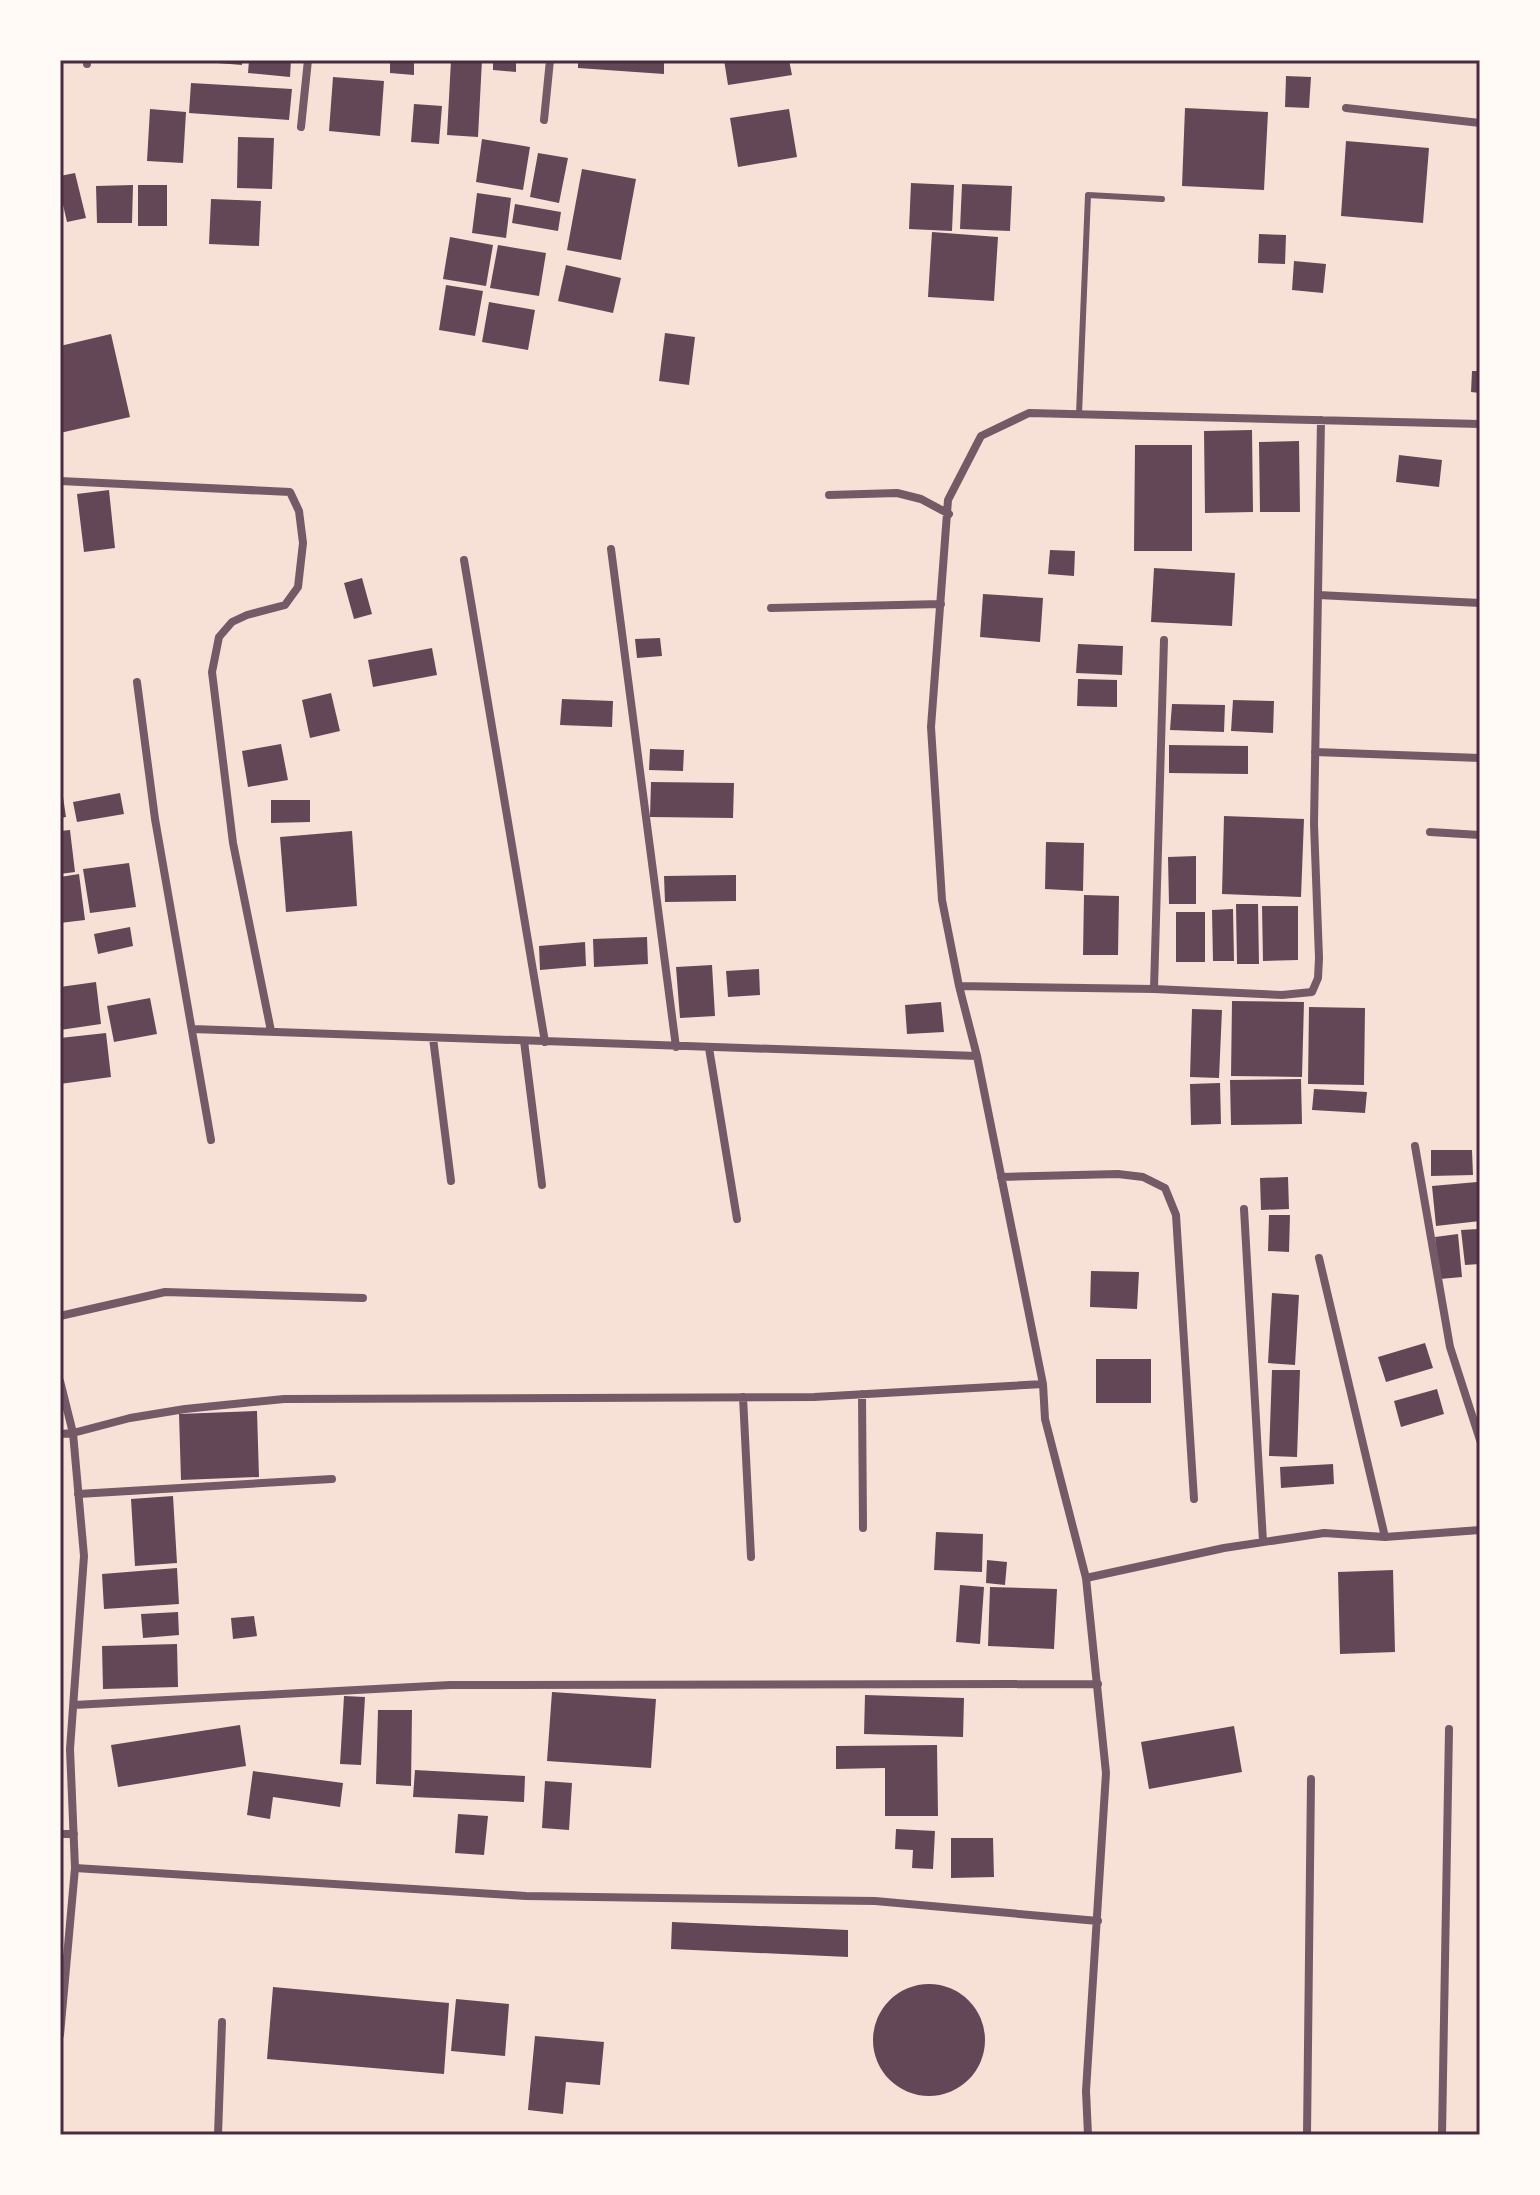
<svg xmlns="http://www.w3.org/2000/svg" width="1540" height="2195" font-family="'Exo 2',sans-serif">
<rect width="100%" height="100%" fill="#f7e1d7"/>
<!-- building -->
<path fill="#644757" d="M205,60H242V65L205,62Z
M249,60H291L290,77L248,73Z
M390,60H414V75L390,73Z
M451,60H482L478,137L447,135Z
M493,60H516V72L493,70Z
M578,60H664V74L578,68Z
M724,60H789L792,75L728,85Z
M1286,76L1311,77L1309,108L1285,107Z
M333,77L384,81L380,136L329,131Z
M191,83L292,89L289,120L189,113Z
M414,104L442,106L439,144L411,142Z
M1185,108L1268,112L1264,190L1182,186Z
M150,109L186,112L183,163L147,161Z
M789,109L797,157L738,167L730,118Z
M238,137L274,138L272,189L237,188Z
M482,139L530,147L523,190L476,182Z
M1346,141L1429,148L1423,223L1341,216Z
M538,153L568,158L559,203L530,197Z
M582,169L636,179L621,260L567,250Z
M75,173L86,218L67,222L60,192V176Z
M911,183L954,185L952,231L909,229Z
M962,184L1012,186L1010,231L960,229Z
M133,185L132,223H97L96,186Z
M138,185H167V226H138Z
M477,193L511,198L506,238L472,233Z
M211,199L261,201L259,246L209,244Z
M515,204L561,212L558,231L512,223Z
M932,232L998,237L994,301L928,297Z
M1259,234L1286,235L1285,264L1258,263Z
M450,237L493,245L486,286L443,279Z
M498,245L546,253L539,296L490,288Z
M1294,261L1326,264L1323,293L1292,290Z
M566,265L621,278L613,313L558,301Z
M446,285L483,291L475,336L439,330Z
M489,302L535,310L528,350L482,342Z
M665,333L695,337L689,385L659,381Z
M111,334L130,417L60,433V346Z
M1472,371H1480V393L1471,392Z
M1252,430L1253,512L1205,513L1204,431Z
M1299,441L1300,512H1260L1259,442Z
M1135,445H1192V551H1134Z
M1399,455L1442,460L1439,487L1396,482Z
M109,490L115,548L84,552L77,494Z
M1050,550L1075,551L1074,576L1048,574Z
M1154,568L1235,573L1232,626L1151,622Z
M362,578L372,614L354,619L344,583Z
M983,594L1043,598L1040,642L980,637Z
M660,638L662,656L637,658L635,639Z
M1078,644L1123,646L1122,675L1076,673Z
M432,648L437,675L373,687L368,660Z
M1078,679L1117,680V707L1077,706Z
M331,693L340,731L310,738L302,700Z
M562,699L613,701L612,727L560,725Z
M1233,700L1274,701L1273,733L1231,731Z
M1172,704L1225,705L1224,732L1170,730Z
M281,744L288,780L248,787L242,751Z
M1169,745L1248,746V774L1169,773Z
M650,749L684,750L683,771L649,770Z
M651,782L734,783L733,818L650,817Z
M60,790H62L66,817L60,818Z
M120,793L124,814L77,822L73,802Z
M271,800H310V822L271,823Z
M1224,816L1304,819L1301,897L1222,894Z
M70,830L75,872L60,874V831Z
M352,831L357,906L286,912L280,837Z
M1046,842L1084,843L1083,891L1045,889Z
M1196,856V904H1169L1168,857Z
M129,863L136,907L90,913L83,869Z
M79,874L85,920L60,923V877Z
M736,875V901L665,902L664,876Z
M1084,895L1119,896L1118,955H1083Z
M1236,904H1258L1259,964H1237Z
M1262,906H1298V960L1263,961Z
M1233,909L1234,961H1213L1212,910Z
M1176,912H1205V962H1176Z
M130,927L133,946L98,954L94,934Z
M647,937L648,964L594,967L593,939Z
M585,942L586,966L540,970L539,946Z
M712,965L715,1016L680,1018L676,967Z
M759,969L760,995L728,997L726,971Z
M96,982L101,1024L60,1030V987Z
M150,998L157,1034L114,1042L107,1006Z
M1232,1001L1304,1002L1302,1077L1231,1076Z
M941,1002L944,1032L907,1034L905,1005Z
M1309,1007L1365,1008L1364,1085L1308,1084Z
M1192,1009L1222,1010L1219,1078L1190,1077Z
M106,1033L111,1077L60,1084V1038Z
M1301,1079L1302,1124L1231,1125L1230,1080Z
M1220,1083L1221,1124L1191,1125L1190,1084Z
M1314,1089L1367,1092L1365,1113L1312,1110Z
M1431,1150H1472L1473,1175L1431,1176Z
M1288,1177L1289,1209L1261,1210L1260,1178Z
M1477,1182L1480,1221L1436,1226L1432,1186Z
M1269,1215H1290L1289,1252L1268,1251Z
M1478,1229L1480,1264L1465,1265L1461,1230Z
M1458,1234L1462,1277L1440,1279L1435,1237Z
M1091,1271L1139,1272L1137,1309L1090,1307Z
M1272,1293L1299,1295L1295,1365L1268,1363Z
M1425,1343L1433,1368L1386,1382L1378,1357Z
M1096,1359H1151V1403H1096Z
M1272,1370H1300L1297,1457L1269,1456Z
M1437,1389L1444,1414L1401,1427L1394,1401Z
M257,1411L259,1477L181,1480L179,1414Z
M1333,1464L1334,1484L1281,1488L1280,1467Z
M173,1496L177,1563L135,1566L131,1499Z
M936,1532L983,1534L982,1572L934,1570Z
M987,1560L1007,1562L1005,1585L986,1583Z
M177,1568L179,1604L104,1609L102,1574Z
M1393,1570L1395,1652L1340,1654L1338,1572Z
M960,1585L984,1587L980,1644L956,1642Z
M990,1587L1057,1589L1054,1649L988,1646Z
M178,1612L179,1635L143,1638L141,1614Z
M254,1616L257,1636L233,1639L231,1618Z
M177,1644L178,1687L103,1689L102,1646Z
M552,1692L656,1699L651,1768L547,1761Z
M865,1695L964,1698L963,1737L864,1734Z
M344,1696L365,1697L361,1765L340,1764Z
M378,1710H412L411,1786L376,1784Z
M240,1725L246,1766L118,1787L111,1745Z
M1234,1726L1242,1772L1149,1789L1141,1742Z
M937,1745L938,1816H885V1768L836,1769V1746Z
M415,1770L525,1776L524,1802L413,1797Z
M253,1771L343,1783L340,1807L273,1797L270,1819L247,1815Z
M545,1781L572,1783L569,1830L542,1828Z
M458,1814L488,1816L484,1855L455,1853Z
M896,1829L935,1831L933,1869L912,1868L913,1850L895,1849Z
M951,1838H993L994,1877L951,1878Z
M672,1922L848,1930V1957L671,1949Z
M873 2040a56 56 0 1 1 112 0a56 56 0 1 1-112 0Z
M273,1987L449,2003L444,2074L267,2059Z
M456,1999L509,2004L505,2056L451,2051Z
M535,2036L604,2042L600,2085L566,2082L563,2114L528,2110Z"/>
<g fill="none" stroke-linecap="round" stroke-linejoin="round">
<!-- service -->
<path stroke="#755966" stroke-width="6" d="M1079,414L1088,195L1162,199"/>
<!-- minor -->
<path stroke="#755966" stroke-width="8" d="M87,60V64
M1346,108L1480,123
M544,120L550,60
M301,127L308,60
M60,481L290,492L299,511L303,543L298,587L285,605L247,615L232,622L219,637L212,672L233,843L271,1031
M829,495L897,493L921,499L949,514
M611,549L676,1047
M464,560L545,1042
M1318,595L1480,603
M771,608L941,604
M137,682L155,819L211,1140
M1315,752L1480,758
M1430,832L1480,835
M959,986L1154,989L1282,995L1312,992L1318,978L1319,958L1314,824L1321,420
M1154,989L1164,640
M192,1029L977,1056
M433,1038L451,1181
M524,1041L542,1185
M709,1048L737,1219
M1415,1146L1450,1347L1480,1440
M1001,1177L1118,1174L1143,1177L1165,1188L1176,1215L1194,1499
M1244,1209L1263,1542
M1319,1258L1385,1537
M60,1316L165,1292L363,1298
M60,1381L73,1433L130,1418L185,1409L284,1399L814,1397L1043,1384
M862,1394L863,1528
M743,1397L751,1557
M60,1434L73,1433L84,1556L70,1749L75,1868L60,2035
M78,1494L332,1479
M1086,1578L1224,1548L1324,1533L1385,1537L1480,1530
M74,1705L450,1685L1098,1684
M60,1834H74
M75,1868L526,1896L875,1901L1098,1921
M218,2135L222,2022
M1088,2135L1086,2091L1106,1773L1086,1578L1045,1419L1043,1384L977,1056L959,986L942,900L931,727L948,500L981,436L1029,413L1480,424
M1307,2135L1311,1779
M1442,2135L1449,1729"/>
</g>
<!-- border -->
<rect width="1540" height="2195" fill="none" stroke="#fffaf5" stroke-width="124"/>
<rect x="62" y="62" width="1416" height="2071" fill="none" stroke="#4a2c40" stroke-width="3"/>
</svg>
